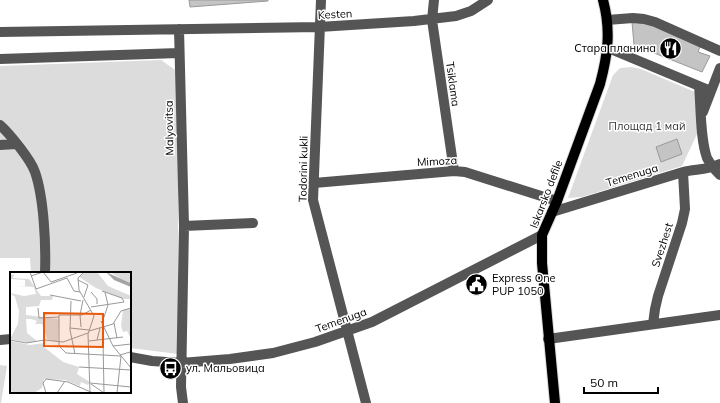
<svg xmlns="http://www.w3.org/2000/svg" width="720" height="403" font-family="Mulish,sans-serif">
<rect width="100%" height="100%" fill="#fff"/>
<!-- green -->
<path fill="#dcdcdc" d="M161,60L178,72V354L130,348V273H31L30,258H0V66Z
M631,67L641,69L695,92L698,132L682,166L582,197L568,198L613,75L620,68Z
M0,365L7,366L1,403H0Z"/>
<!-- building -->
<path fill="#c4c4c4" stroke="#999" d="M189,0H268V1L190,7Z
M632,22L652,24L701,44L698,52L710,56L702,72L634,45Z
M677,139L682,154L661,162L656,147Z"/>
<g fill="none" stroke-linecap="round" stroke-linejoin="round">
<defs>
<path id="major" d="M555,403L542,263V235L557,201L600,84C608,54 611,30 603,0"/>
</defs>
<!-- major casing -->
<use href="#major" stroke="#dbdbdb" stroke-width="12"/>
<!-- minor -->
<path stroke="#555" stroke-width="10" d="M321,0L313,200L366,403
M434,0L432,20L454,171
M607,20L633,18L644,19L655,22L720,51
M179,29L184,226L181,387L183,403
M0,32L319,27L414,21L456,16L471,11L488,0
M608,48L711,91
M0,59L179,53
M699,86C701,106 700,139 707,158C710,164 715,170 720,175
M703,112L720,68
M0,125C10,134 31,160 35,172C44,198 46,245 45,273
M0,145L16,144
M314,183L454,171L465,172L557,201
M552,212L683,172C695,169 709,170 720,164
M184,226L253,223
M653,324L655,309L658,296L682,223L685,209L683,172
M548,339L720,315
M0,340L11,339
M130,357L152,361L181,363L230,359L273,353L315,342L372,322L542,235"/>
<!-- major -->
<use href="#major" stroke="#000" stroke-width="10"/>
</g>
<!-- icons -->
<defs>
<symbol id="restaurant-disc" viewBox="-11 -11 22 22"><circle r="9.5" fill="#000" stroke="#fff"/><path d="M-5-6h1v4h1v-4h1v4h1v-4h1v5L-1.5 .5V6h-2V.5L-5-1ZM5-6V6H3V1.5H1.5Q1.5-4 5-6Z" fill="#fff"/></symbol>
<symbol id="civic-disc" viewBox="-11 -11 22 22"><circle r="9.5" fill="#000" stroke="#fff"/><path d="M-.6-6.5H3V-4.5H.6V-3L4-1V1h2V6H-6V1h2V-1L-.6-3ZM-1.2 2.5V6h2.4V2.5Z" fill="#fff"/></symbol>
<symbol id="bus-disc" viewBox="-11 -11 22 22"><circle r="9.5" fill="#000" stroke="#fff"/><path d="M-5-6H5V4H4V6H2V4H-2V6H-4V4H-5ZM-3.5-4V0h7V-4ZM-3.5 1.2v1.5H-2V1.2ZM2 1.2v1.5H3.5V1.2Z" fill="#fff"/></symbol>
</defs>
<g fill-rule="evenodd">
<use href="#restaurant-disc" x="658" y="36" width="25" height="25"/>
<use href="#civic-disc" x="464" y="272" width="25" height="25"/>
<use href="#bus-disc" x="158" y="356" width="25" height="25"/>
</g>
<g text-anchor="middle" stroke-width="3" stroke-linejoin="round" paint-order="stroke">
<!-- street labels -->
<g font-size="11" fill="#000" stroke="#fff">
<text transform="translate(335 14) rotate(-3)" y="4">Kesten</text>
<text transform="translate(453 84) rotate(82)" y="4">Tsiklama</text>
<text transform="translate(169 128) rotate(-91)" y="4">Malyovitsa</text>
<text transform="translate(437 161) rotate(-3)" y="4">Mimoza</text>
<text transform="translate(303 169) rotate(-89)" y="4">Todorini kukli</text>
<text transform="translate(632 175) rotate(-17)" y="4">Temenuga</text>
<text transform="translate(546 194) rotate(-69)" y="4">Iskarsko defile</text>
<text transform="translate(662 245) rotate(-72)" y="4">Svezhest</text>
<text transform="translate(341 320) rotate(-20)" y="4">Temenuga</text>
</g>
<!-- poi labels -->
<g font-size="11" fill="#000" stroke="#fff" text-anchor="start">
<text x="656" y="52" text-anchor="end">Стара планина</text>
<text x="492" y="282">Express One<tspan x="492" dy="13">PUP 1050</tspan></text>
<text x="186" y="372">ул. Мальовица</text>
</g>
<!-- park labels -->
<g font-size="11" fill="#333" stroke="#fff">
<text x="647" y="130">Площад 1 май</text>
</g>
</g>
<!-- overview -->
<g transform="translate(10 272)">
<rect width="121" height="121" fill="#fff"/>
<path d="M75,0H87L98,14L121,24V27H113L86,16L69,5ZM100,0H121V12L116,10ZM0,2L4,3L3,6L19,7L31,24H43L42,28H31L29,34L16,35V43L49,47L48,70L37,67L32,52H25L27,49L21,47H16L17,61L27,69L19,71L0,67L8,52L9,39L5,25L0,21L14,24L26,22L24,15L8,14H15V8L0,7ZM121,36V65H120L117,59L113,60L111,54L113,38ZM0,69L20,73L34,71V75L53,90L69,95L67,102L80,110L78,113L71,110L70,114L55,108L34,107L32,116L24,121H3L0,117Z" fill="#dcdcdc"/>
<path d="M96,0L120,11L121,15L104,8Z" fill="#a3a3a3"/>
<path fill="none" stroke="#999" stroke-width="1" d="M20,0L26,17L57,6M74,0L68,6L69,18L84,44L78,62L80,121M21,4L33,0L41,10L67,1M57,6L64,19L70,20M68,8L78,13L74,25M81,20L87,27V32M40,23L71,29M61,29L60,58L65,82M81,35L114,30L112,26L92,19M28,36L29,46L49,45M81,38L72,43H49V74L56,81L111,84L107,121M91,49L103,74L121,96M92,51L98,33L95,20M104,51L107,66M71,55L70,43L73,28M60,56L79,58M79,59L103,52L111,39L121,36M0,68L16,71L35,68L53,70L78,61M87,68L90,56M79,69L113,65M103,74L121,72M110,83L120,80L121,85M69,95L121,98M80,111L121,115M81,112L94,121L93,68M36,121L33,111L36,107L58,110L83,121M47,121L55,109"/>
<path fill="#e8590c" fill-opacity="0.15" stroke="#e8590c" stroke-width="2" d="M34,41L93,42V75L34,74Z"/>
<rect width="121" height="121" fill="none" stroke="#000" stroke-width="2"/>
</g>
<!-- scale -->
<path d="M584 387v6h74v-6" fill="none" stroke="#000000" stroke-width="2"/>
<text x="590" y="387" font-size="12" fill="#000000" stroke="#ffffff" stroke-width="3" paint-order="stroke">50 m</text>
</svg>
